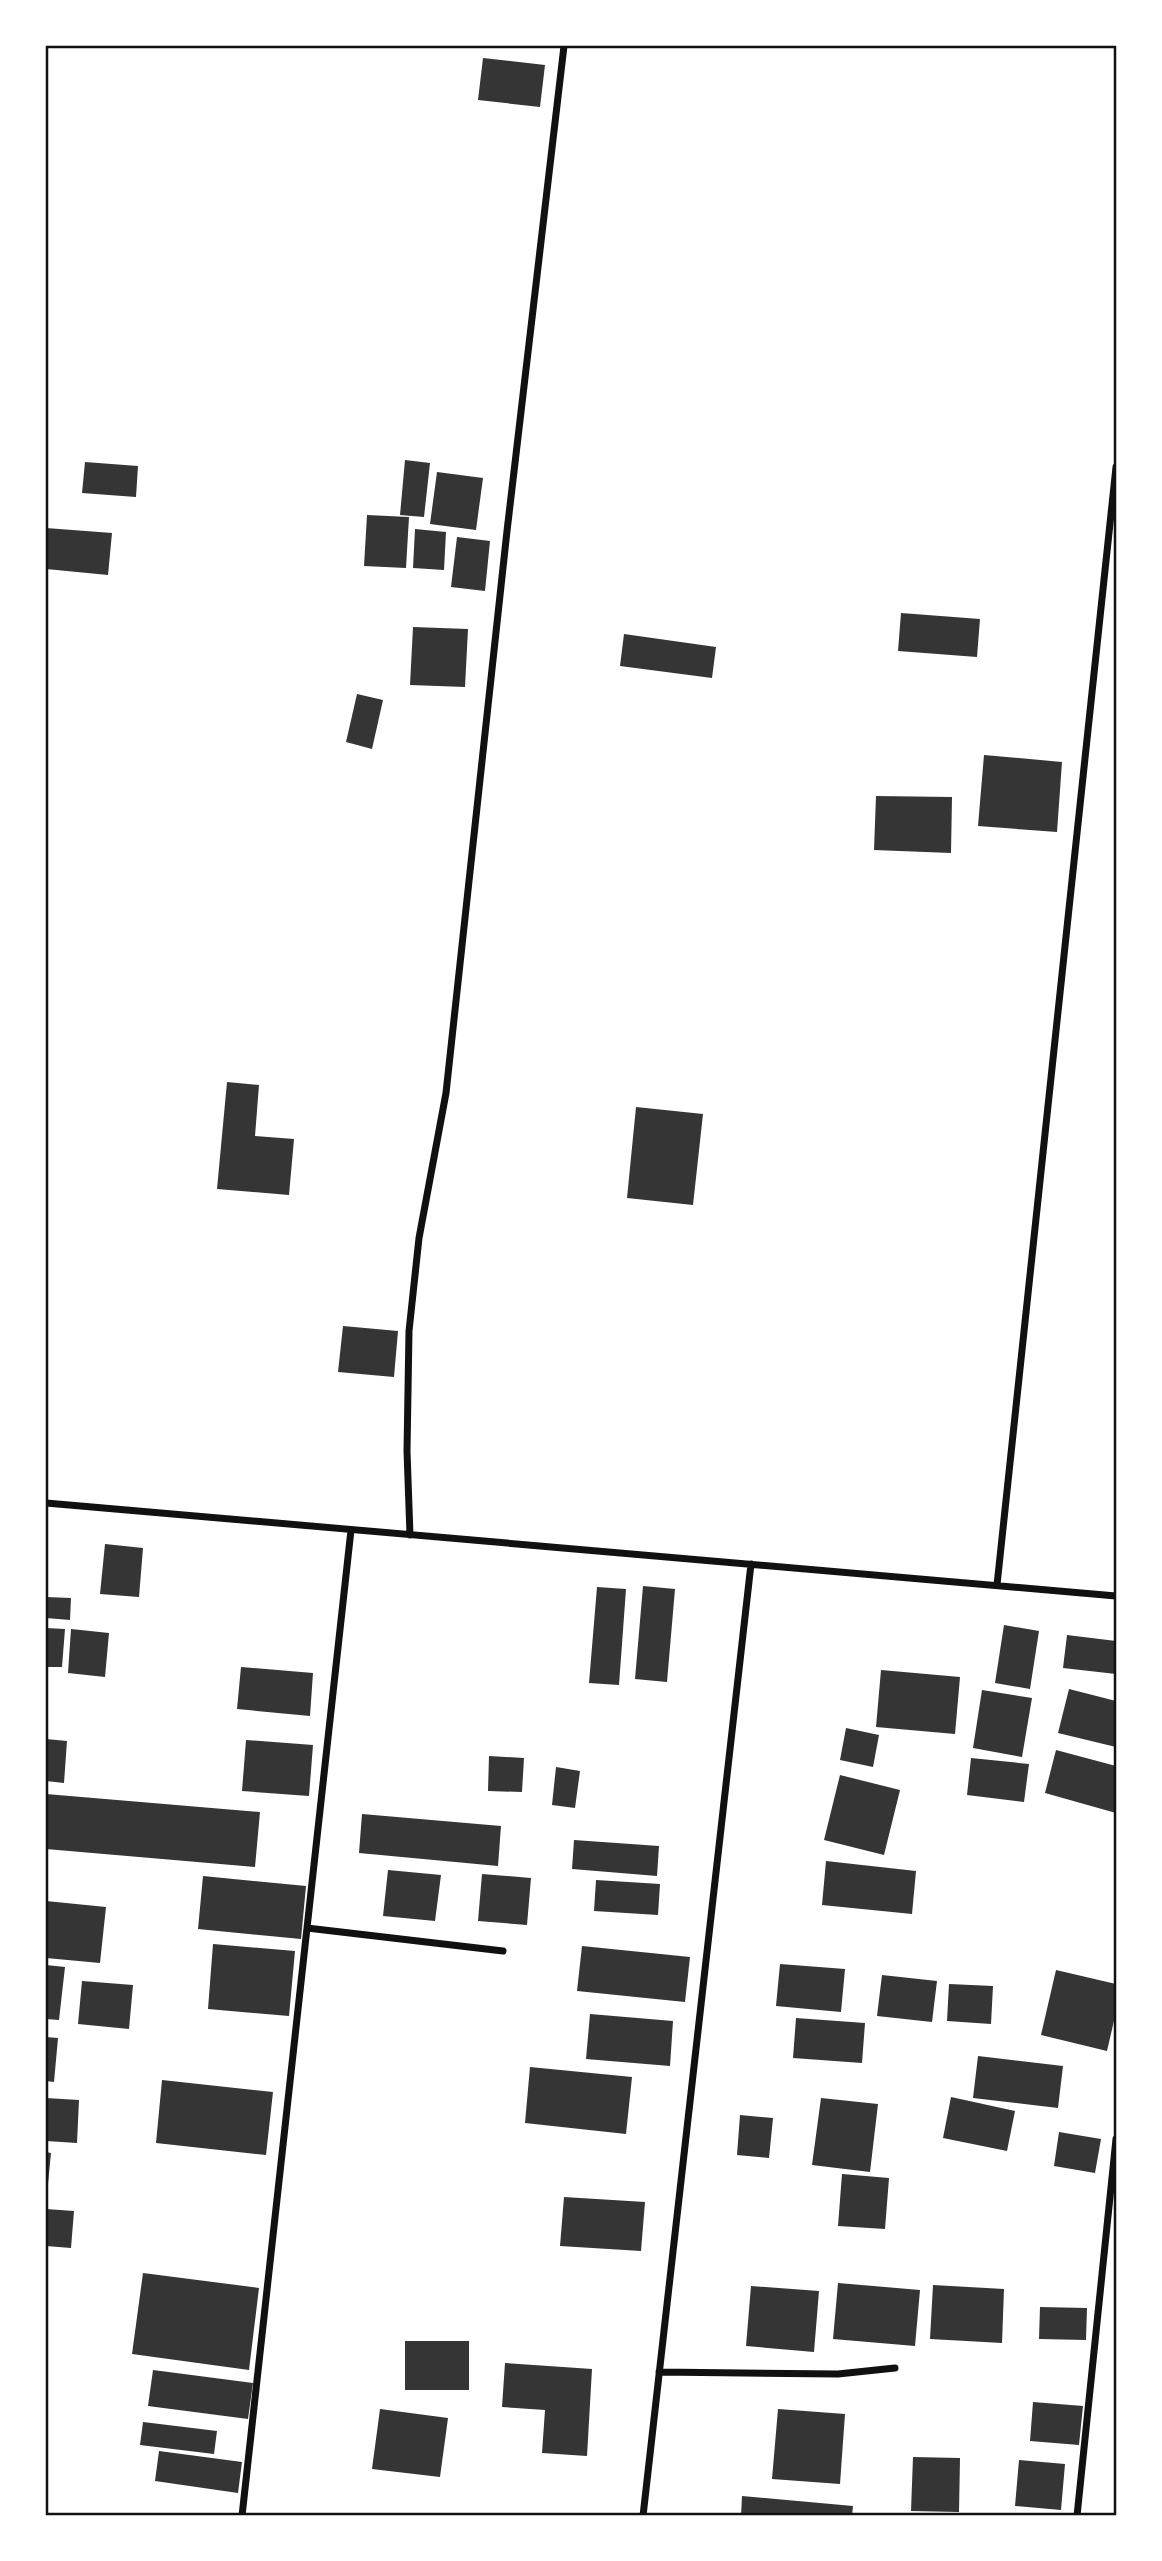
<svg xmlns="http://www.w3.org/2000/svg" width="1162" height="2561" font-family="'Alegreya Sans',sans-serif">
<rect width="100%" height="100%" fill="#fff"/>
<!-- building -->
<path fill="#353535" d="M483,58L545,65L540,107L478,100Z
M405,460L430,463L424,517L400,515Z
M85,462L138,466L136,497L82,493Z
M437,472L483,478L476,530L430,524Z
M367,515L409,517L406,568L364,566Z
M46,528L112,533L108,575L46,569Z
M415,529L446,532L444,570L413,568Z
M457,537L490,541L485,591L451,587Z
M901,613L980,619L977,657L898,651Z
M413,627L468,629L465,687L410,685Z
M624,634L716,647L712,678L620,666Z
M357,694L383,700L372,749L346,742Z
M984,755L1062,762L1057,832L978,826Z
M876,796L952,797L951,853L874,850Z
M227,1082L259,1085L255,1136L294,1139L289,1195L217,1189Z
M636,1107L703,1114L693,1205L627,1198Z
M343,1326L398,1331L394,1377L338,1372Z
M105,1544L143,1548L139,1597L100,1594Z
M643,1586L675,1589L667,1682L635,1679Z
M597,1587L626,1589L619,1685L589,1683Z
M46,1597L71,1598L70,1620L46,1618Z
M1004,1625L1039,1631L1030,1689L995,1683Z
M46,1628L65,1629L62,1667H46Z
M71,1629L109,1633L105,1677L68,1673Z
M1067,1635L1116,1641V1674L1063,1668Z
M241,1667L313,1673L310,1716L237,1709Z
M881,1670L960,1677L955,1734L876,1727Z
M1069,1689L1116,1701V1747L1058,1733Z
M982,1690L1032,1698L1022,1757L973,1748Z
M846,1728L879,1735L873,1767L840,1760Z
M46,1739L67,1741L64,1783L46,1781Z
M246,1740L313,1745L309,1796L242,1791Z
M1056,1750L1116,1766V1813L1045,1793Z
M489,1756L524,1758L522,1792L488,1791Z
M971,1758L1029,1764L1024,1802L967,1795Z
M556,1767L580,1771L575,1808L552,1805Z
M840,1775L900,1790L884,1855L824,1840Z
M46,1794L260,1812L255,1867L46,1849Z
M362,1814L501,1826L498,1866L359,1853Z
M574,1840L659,1846L657,1876L572,1869Z
M826,1861L916,1871L912,1914L822,1905Z
M388,1870L441,1875L435,1921L383,1916Z
M482,1874L531,1878L527,1925L478,1921Z
M203,1876L306,1886L301,1939L198,1929Z
M596,1880L660,1884L658,1915L594,1911Z
M46,1901L106,1907L100,1963L46,1958Z
M213,1944L295,1951L289,2016L208,2009Z
M582,1946L690,1957L685,2002L577,1991Z
M780,1964L845,1969L841,2012L776,2006Z
M46,1965L65,1967L59,2020L46,2019Z
M1056,1970L1116,1984V2012L1107,2051L1041,2035Z
M882,1975L937,1981L932,2022L877,2016Z
M82,1981L133,1985L129,2029L78,2024Z
M949,1984L993,1986L991,2024L947,2021Z
M590,2014L673,2021L670,2066L586,2059Z
M796,2018L865,2023L862,2063L793,2058Z
M46,2037L58,2038L54,2082L46,2081Z
M978,2056L1063,2066L1058,2108L973,2098Z
M530,2067L632,2077L626,2134L525,2123Z
M162,2080L273,2092L266,2155L156,2143Z
M951,2097L1015,2111L1007,2151L943,2138Z
M46,2098L79,2100L77,2143L46,2141Z
M821,2098L878,2104L870,2172L812,2165Z
M740,2115L773,2118L769,2158L737,2155Z
M1059,2132L1101,2139L1095,2173L1054,2166Z
M46,2152L51,2153L47,2194H46Z
M842,2174L889,2178L885,2229L838,2226Z
M564,2197L645,2202L641,2251L560,2246Z
M46,2209L74,2211L71,2248L46,2246Z
M143,2273L259,2288L249,2370L132,2354Z
M838,2283L920,2290L915,2346L833,2339Z
M933,2285L1004,2289L1002,2343L930,2339Z
M751,2286L819,2291L814,2352L746,2346Z
M1040,2307L1087,2308L1086,2340L1039,2339Z
M405,2341H469V2390H405Z
M505,2363L592,2369L587,2456L542,2453L545,2410L502,2407Z
M153,2370L253,2383L248,2419L148,2406Z
M1033,2402L1083,2406L1079,2445L1030,2441Z
M380,2409L448,2418L440,2477L372,2469Z
M778,2409L845,2414L840,2484L772,2479Z
M143,2422L217,2431L214,2454L140,2445Z
M159,2451L242,2462L238,2493L155,2481Z
M913,2457L960,2458L959,2512L911,2511Z
M1019,2460L1065,2464L1061,2510L1015,2506Z
M742,2496L853,2506L852,2516H741Z"/>
<g fill="none" stroke-linecap="round" stroke-linejoin="round">
<!-- minor -->
<path stroke="#111" stroke-width="7" d="M46,1503L1116,1596
M410,1535L407,1451L409,1331L419,1238L446,1093L507,531L564,46
M997,1585L1116,467
M307,1928L503,1951
M659,2372L838,2374L895,2368
M242,2516L351,1530
M643,2516L751,1564
M1077,2516L1116,2139"/>
</g>
<!-- border -->
<rect width="1162" height="2561" fill="none" stroke="#ffffff" stroke-width="94"/>
<rect x="47" y="47" width="1068" height="2467" fill="none" stroke="#111" stroke-width="2.5"/>
</svg>
